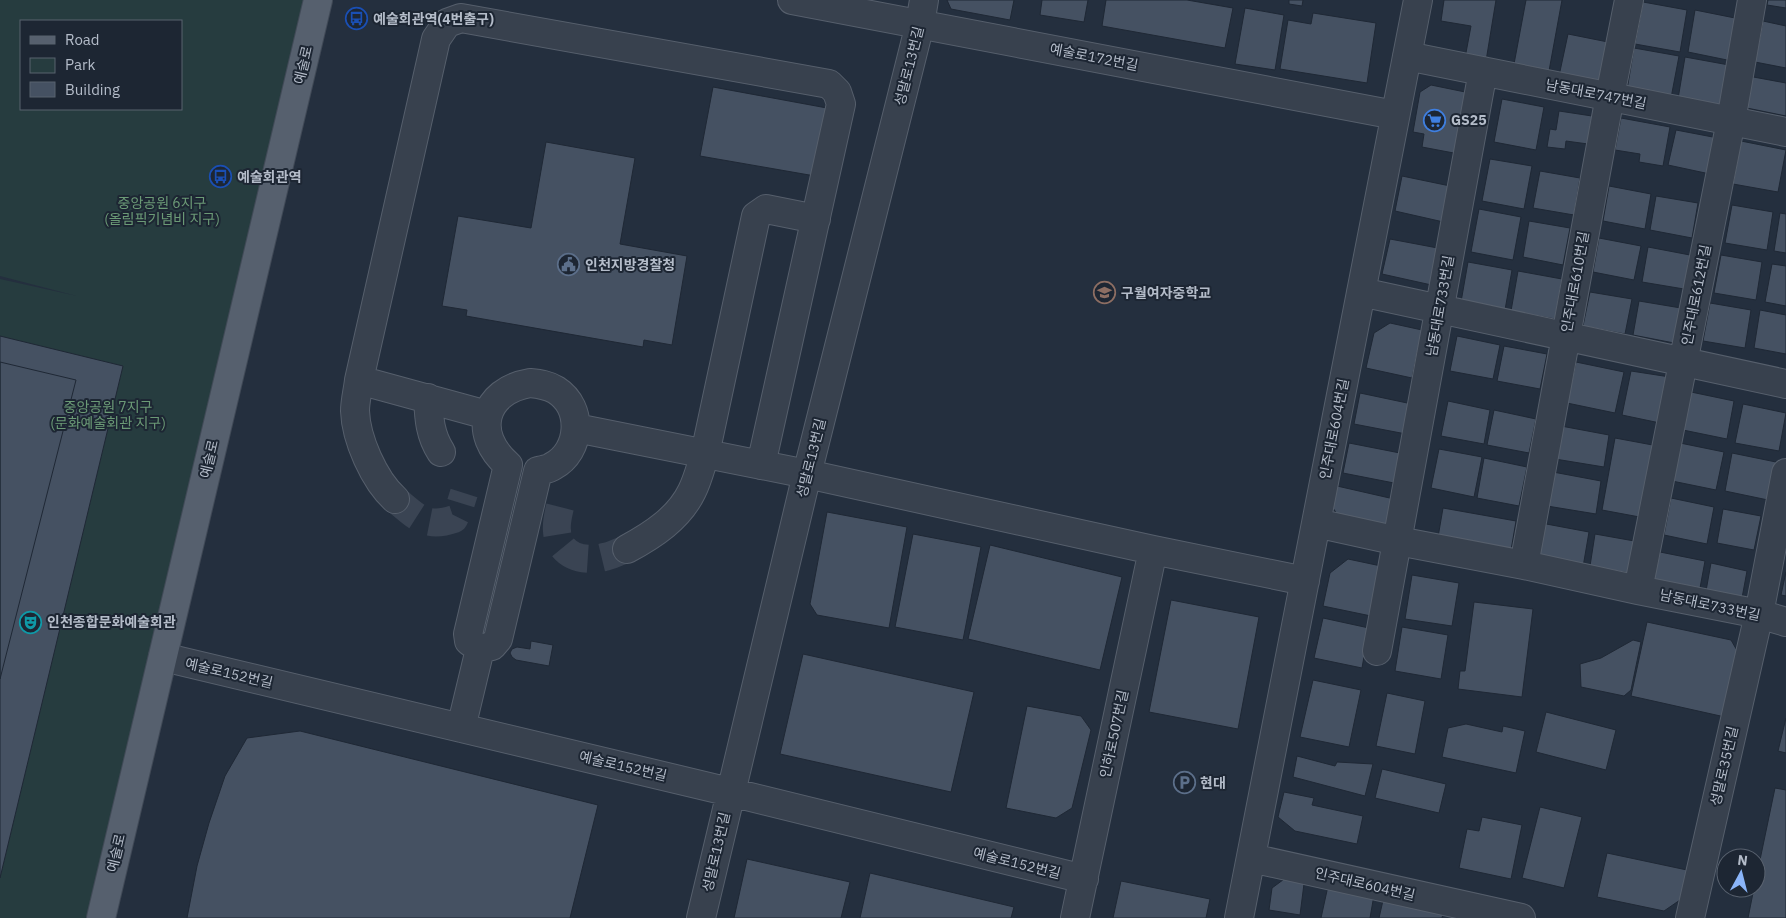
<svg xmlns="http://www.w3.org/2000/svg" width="1786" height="918" font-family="'IBM Plex Sans','Noto Sans KR',sans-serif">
<rect width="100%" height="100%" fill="#242f3e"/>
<!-- green -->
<path fill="#263c3f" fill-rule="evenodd" d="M0,0H318L100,918H0V279L77,296L0,276ZM21,21H181V109H21Z"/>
<!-- building -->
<path fill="#455162" stroke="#1f2835" d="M947,0H1014L1010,20L951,9Z
M1042,0H1088L1084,22L1040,15Z
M1106,0H1187L1233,8L1225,48L1102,26Z
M1289,0H1303L1302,6L1289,4Z
M1444,0H1496L1486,61L1465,58L1471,26L1441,21Z
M1526,0H1562L1549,71L1514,64Z
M1768,0H1786V8L1767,5Z
M1643,2L1687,10L1680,52L1635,44Z
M1245,8L1284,15L1275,70L1235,64Z
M1695,10L1740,19L1732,61L1688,52Z
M1313,13L1376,23L1367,83L1280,69L1288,20L1311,24Z
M1763,21L1786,26V68L1755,62Z
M1568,34L1608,42L1600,83L1559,76Z
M1634,48L1679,56L1671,98L1627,90Z
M1685,57L1729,65L1722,107L1678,99Z
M1748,76L1786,83V116L1742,107Z
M1431,85L1470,93L1459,154L1422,147L1424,134L1413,132L1420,92Z
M713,87L827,108L815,176L700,156Z
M1502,99L1544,107L1536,150L1494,142Z
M1559,111L1592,116L1588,144L1566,141L1565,149L1547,147L1550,129L1556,130Z
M1621,118L1670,127L1663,166L1639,162L1640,154L1615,150Z
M1676,130L1718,138L1710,174L1668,165Z
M1741,141L1786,150L1778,192L1733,184Z
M546,142L635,158L620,244L687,256L672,345L644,340L643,347L466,316L467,310L442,306L458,216L531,228Z
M1490,159L1532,166L1524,209L1482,201Z
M1540,171L1580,178L1574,215L1533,208Z
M1402,176L1455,187L1448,223L1395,211Z
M1609,186L1651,194L1645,229L1603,221Z
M1656,196L1698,203L1692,238L1650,230Z
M1732,205L1773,212L1767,250L1725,243Z
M1479,209L1521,217L1513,260L1471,252Z
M1780,213L1786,214V253L1774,251Z
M1529,221L1570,228L1563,265L1523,257Z
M1599,238L1641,246L1634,280L1593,272Z
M1390,239L1443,249L1436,286L1382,274Z
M1648,247L1690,255L1684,289L1642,282Z
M1721,255L1762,262L1756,300L1714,293Z
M1468,262L1512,270L1505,310L1461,302Z
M1772,264L1786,266V306L1765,302Z
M1518,271L1562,279L1555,319L1511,311Z
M1590,292L1632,299L1625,334L1583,326Z
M1639,301L1681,308L1674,343L1633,335Z
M1710,303L1751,310L1745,348L1703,341Z
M1760,310L1786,315V354L1754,348Z
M1390,323L1422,330L1412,378L1366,368L1374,333Z
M0,336L123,366L0,878Z
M1457,336L1500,345L1493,379L1450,371Z
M1504,346L1547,354L1540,389L1497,381Z
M0,362L76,380L0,679Z
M1576,362L1624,372L1615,413L1567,403Z
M1631,371L1670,377L1660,423L1622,415Z
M1691,392L1734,401L1727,439L1683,430Z
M1360,393L1412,404L1406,434L1354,424Z
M1448,401L1490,410L1484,444L1441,436Z
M1743,404L1786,413L1779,451L1735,443Z
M1494,410L1536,419L1529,453L1487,445Z
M1561,426L1609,435L1604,467L1555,459Z
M1615,438L1658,446L1645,518L1602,510Z
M1349,443L1400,453L1394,483L1343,473Z
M1680,443L1724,452L1716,490L1672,481Z
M1439,449L1482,457L1474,497L1431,488Z
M1732,453L1776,462L1768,500L1725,491Z
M1484,458L1527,467L1519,506L1477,498Z
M1553,472L1601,481L1596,514L1547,506Z
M1337,486L1394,499L1387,532L1343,523L1333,508Z
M1671,498L1714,507L1707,544L1664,535Z
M1443,508L1516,521L1510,556L1437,543Z
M1723,509L1761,516L1754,550L1717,543Z
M827,512L907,527L889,628L817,615L810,604Z
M1541,523L1589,532L1583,567L1535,557Z
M913,534L981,547L963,640L895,627Z
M1595,534L1640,542L1634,574L1590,566Z
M990,545L1122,577L1100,670L968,639Z
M1660,552L1705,561L1700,588L1654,579Z
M1348,559L1381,566L1371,616L1323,606L1330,573Z
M1711,563L1747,571L1742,598L1706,591Z
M1786,572V596L1781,595Z
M1412,575L1459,583L1452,626L1405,619Z
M1171,600L1259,617L1238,729L1149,712Z
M1474,602L1533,609L1522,697L1458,689L1460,671H1465Z
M1323,618L1369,628L1362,668L1314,658Z
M1647,622L1731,640L1739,654L1725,717L1631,696Z
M1402,627L1448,635L1441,679L1395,671Z
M1633,640L1641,642L1631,690L1624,696L1581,687L1580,664L1601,658Z
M531,641L553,645L549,666L516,660L512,657L510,653L512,649L517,647L530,649Z
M803,654L974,692L951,792L780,754Z
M1313,680L1361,690L1349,747L1300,737Z
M1387,693L1425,701L1415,754L1376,746Z
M1027,706L1081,716L1091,730L1072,808L1056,818L1006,808Z
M1546,712L1616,730L1606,770L1536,752Z
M1786,718V753L1778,751Z
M1466,724L1502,732L1503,726L1525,731L1516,773L1442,757L1448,728Z
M300,731L598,805L570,918H187L197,866L209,823L225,776L247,738Z
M1297,756L1335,766L1337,762L1373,764L1365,796L1293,777Z
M1382,769L1446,784L1439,813L1375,798Z
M1775,788L1786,790V918H1748L1754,888H1756V879Z
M1284,792L1314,798L1312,805L1363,816L1357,844L1295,831L1278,817Z
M1540,807L1582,817L1564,888L1522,878Z
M1482,817L1522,825L1511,879L1459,868L1467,829L1479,831Z
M1607,853L1687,870L1680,900L1664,911L1597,897Z
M747,859L850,882L841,918H734Z
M870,873L1014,907L1011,918H860Z
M1291,874L1305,876L1300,915L1269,910L1272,888Z
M1121,881L1210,899L1206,918H1113Z
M1328,886L1374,895L1370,918H1321Z
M1384,896L1444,909L1442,918H1379Z"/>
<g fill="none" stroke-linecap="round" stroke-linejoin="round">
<!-- minor-tunnel -->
<path stroke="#3a4453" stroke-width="28" stroke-dasharray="28 14" stroke-linecap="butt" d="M395,499C416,516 425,529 454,519L459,509L464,493
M560,507C558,515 556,523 557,531C558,555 584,563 604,557C612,556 619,551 627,549"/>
<defs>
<path id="minor" d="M792,0L1395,115
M1407,56L1786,132
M1361,292L1786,384
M359,380L487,415
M530,383C540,384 548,385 556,390C584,408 581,451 553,466C549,469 543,470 538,471L498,639L492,646L480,649L469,641L468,634L508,465C472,434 483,391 530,383Z
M428,398C429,419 430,435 441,452
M576,428L807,474L1153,550L1305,581
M395,499C374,480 356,439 355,411C355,401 358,390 359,380L436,39L447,23L461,18L829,84L837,92L841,104L761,465
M1316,523L1398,541L1524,565L1638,590L1759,614L1786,622
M627,549C653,535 679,518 692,491C698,479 701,466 705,454L756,216L766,209L816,219
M1524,565L1610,96L1629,0
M1638,590L1731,121L1752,0
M1377,651L1483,71
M163,657L730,792L1084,879
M461,728L480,649
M1251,858L1521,918
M701,918L807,474L920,24L924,0
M1075,918L1153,550
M1239,918L1418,0
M1690,918L1759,614L1786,473"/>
<path id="major" d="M101,918L318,0"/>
</defs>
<!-- minor casing -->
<use href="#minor" stroke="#565f6c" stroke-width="30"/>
<!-- major casing -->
<use href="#major" stroke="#414a57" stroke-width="30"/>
<!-- minor -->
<use href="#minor" stroke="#38414e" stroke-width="28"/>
<!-- major -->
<use href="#major" stroke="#56606e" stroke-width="28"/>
</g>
<!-- icons -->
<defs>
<symbol id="bus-ring" viewBox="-11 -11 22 22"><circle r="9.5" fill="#1d2633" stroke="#1a4fb4" stroke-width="1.5"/><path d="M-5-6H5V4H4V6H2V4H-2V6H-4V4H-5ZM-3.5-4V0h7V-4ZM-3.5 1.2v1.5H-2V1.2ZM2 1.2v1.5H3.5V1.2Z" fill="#1a4fb4"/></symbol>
<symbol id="supermarket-ring" viewBox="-11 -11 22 22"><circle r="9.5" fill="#1d2633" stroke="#3f7fe0" stroke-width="1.5"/><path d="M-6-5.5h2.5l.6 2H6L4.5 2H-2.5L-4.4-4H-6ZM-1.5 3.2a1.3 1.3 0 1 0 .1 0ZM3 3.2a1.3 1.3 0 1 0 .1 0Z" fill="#3f7fe0"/></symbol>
<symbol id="civic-ring" viewBox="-11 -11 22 22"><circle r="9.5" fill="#1d2633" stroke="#5c6f8a" stroke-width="1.5"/><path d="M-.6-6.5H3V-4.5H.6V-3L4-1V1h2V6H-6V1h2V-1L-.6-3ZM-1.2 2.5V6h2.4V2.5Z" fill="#5c6f8a"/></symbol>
<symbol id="school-ring" viewBox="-11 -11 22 22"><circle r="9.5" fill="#1d2633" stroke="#8d6e63" stroke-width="1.5"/><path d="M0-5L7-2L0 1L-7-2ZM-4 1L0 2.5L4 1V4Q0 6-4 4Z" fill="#8d6e63"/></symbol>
<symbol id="theatre-ring" viewBox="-11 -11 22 22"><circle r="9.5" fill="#1d2633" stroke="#0f9aa8" stroke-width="1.5"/><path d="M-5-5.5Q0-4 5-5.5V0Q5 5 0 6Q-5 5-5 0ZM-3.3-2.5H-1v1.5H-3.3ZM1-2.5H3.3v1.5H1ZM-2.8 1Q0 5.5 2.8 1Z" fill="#0f9aa8"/></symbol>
<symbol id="parking-ring" viewBox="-11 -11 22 22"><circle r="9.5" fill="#1d2633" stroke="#5c6f8a" stroke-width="1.5"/><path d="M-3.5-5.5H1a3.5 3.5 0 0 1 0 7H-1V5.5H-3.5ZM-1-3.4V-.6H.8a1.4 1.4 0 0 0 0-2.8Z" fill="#5c6f8a"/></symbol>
</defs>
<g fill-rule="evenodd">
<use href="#bus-ring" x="344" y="6" width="25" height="25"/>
<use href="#supermarket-ring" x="1422" y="108" width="25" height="25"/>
<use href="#bus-ring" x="208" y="164" width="25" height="25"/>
<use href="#civic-ring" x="556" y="252" width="25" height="25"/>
<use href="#school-ring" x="1092" y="280" width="25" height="25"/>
<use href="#theatre-ring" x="18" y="610" width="25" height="25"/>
<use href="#parking-ring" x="1172" y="770" width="25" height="25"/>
</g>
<g text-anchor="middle" stroke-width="4" stroke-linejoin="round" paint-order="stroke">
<!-- poi labels -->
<g font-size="14" font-weight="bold" fill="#b4bcc9" stroke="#1d2633" text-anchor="start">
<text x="373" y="24">예술회관역(4번출구)</text>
<text x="1451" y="125">GS25</text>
<text x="237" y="182">예술회관역</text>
<text x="585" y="270">인천지방경찰청</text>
<text x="1121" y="298">구월여자중학교</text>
<text x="47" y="627">인천종합문화예술회관</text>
<text x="1200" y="788">현대</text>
</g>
<!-- street labels -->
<g font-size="14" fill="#b4bcc9" stroke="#1d2633">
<text transform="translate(1094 57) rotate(11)" y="5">예술로172번길</text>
<text transform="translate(303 65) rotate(-77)" y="5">예술로</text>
<text transform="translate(909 66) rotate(-76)" y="5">성말로13번길</text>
<text transform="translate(1596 94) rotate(11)" y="5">남동대로747번길</text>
<text transform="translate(1575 282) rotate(-80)" y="5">인주대로610번길</text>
<text transform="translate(1696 295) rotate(-79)" y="5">인주대로612번길</text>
<text transform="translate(1440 306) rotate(-80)" y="5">남동대로733번길</text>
<text transform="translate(1334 429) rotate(-79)" y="5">인주대로604번길</text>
<text transform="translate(811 458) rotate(-76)" y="5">성말로13번길</text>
<text transform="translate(209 459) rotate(-77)" y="5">예술로</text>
<text transform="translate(1710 605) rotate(12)" y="5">남동대로733번길</text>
<text transform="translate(229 673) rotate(13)" y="5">예술로152번길</text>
<text transform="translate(1114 734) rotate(-78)" y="5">인하로507번길</text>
<text transform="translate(623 766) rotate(13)" y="5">예술로152번길</text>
<text transform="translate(1724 766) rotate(-77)" y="5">성말로35번길</text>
<text transform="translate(716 852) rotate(-77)" y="5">성말로13번길</text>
<text transform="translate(116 853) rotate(-77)" y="5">예술로</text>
<text transform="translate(1017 863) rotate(14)" y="5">예술로152번길</text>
<text transform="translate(1365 884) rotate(13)" y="5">인주대로604번길</text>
</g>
<!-- park labels -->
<g font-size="14" fill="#6b9a76" stroke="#1d2633">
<text x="162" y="208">중앙공원 6지구<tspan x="162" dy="16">(올림픽기념비 지구)</tspan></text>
<text x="108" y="412">중앙공원 7지구<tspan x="108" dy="16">(문화예술회관 지구)</tspan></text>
</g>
</g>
<!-- legend -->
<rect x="20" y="20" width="162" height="90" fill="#1d2633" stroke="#59626f"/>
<rect x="30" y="36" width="25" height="8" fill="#56606e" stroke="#59626f"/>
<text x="65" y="45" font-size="15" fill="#b4bcc9">Road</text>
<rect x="30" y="58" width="25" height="15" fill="#263c3f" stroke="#59626f"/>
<text x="65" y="70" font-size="15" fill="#b4bcc9">Park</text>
<rect x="30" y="82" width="25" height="15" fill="#455162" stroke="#59626f"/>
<text x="65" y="95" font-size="15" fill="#b4bcc9">Building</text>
<!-- north arrow -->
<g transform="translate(1741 873) rotate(7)"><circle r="24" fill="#1d2633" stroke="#59626f"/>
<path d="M0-4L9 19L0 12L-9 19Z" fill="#8ab4f8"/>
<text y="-8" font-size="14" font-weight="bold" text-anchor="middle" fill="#b4bcc9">N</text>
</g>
</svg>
